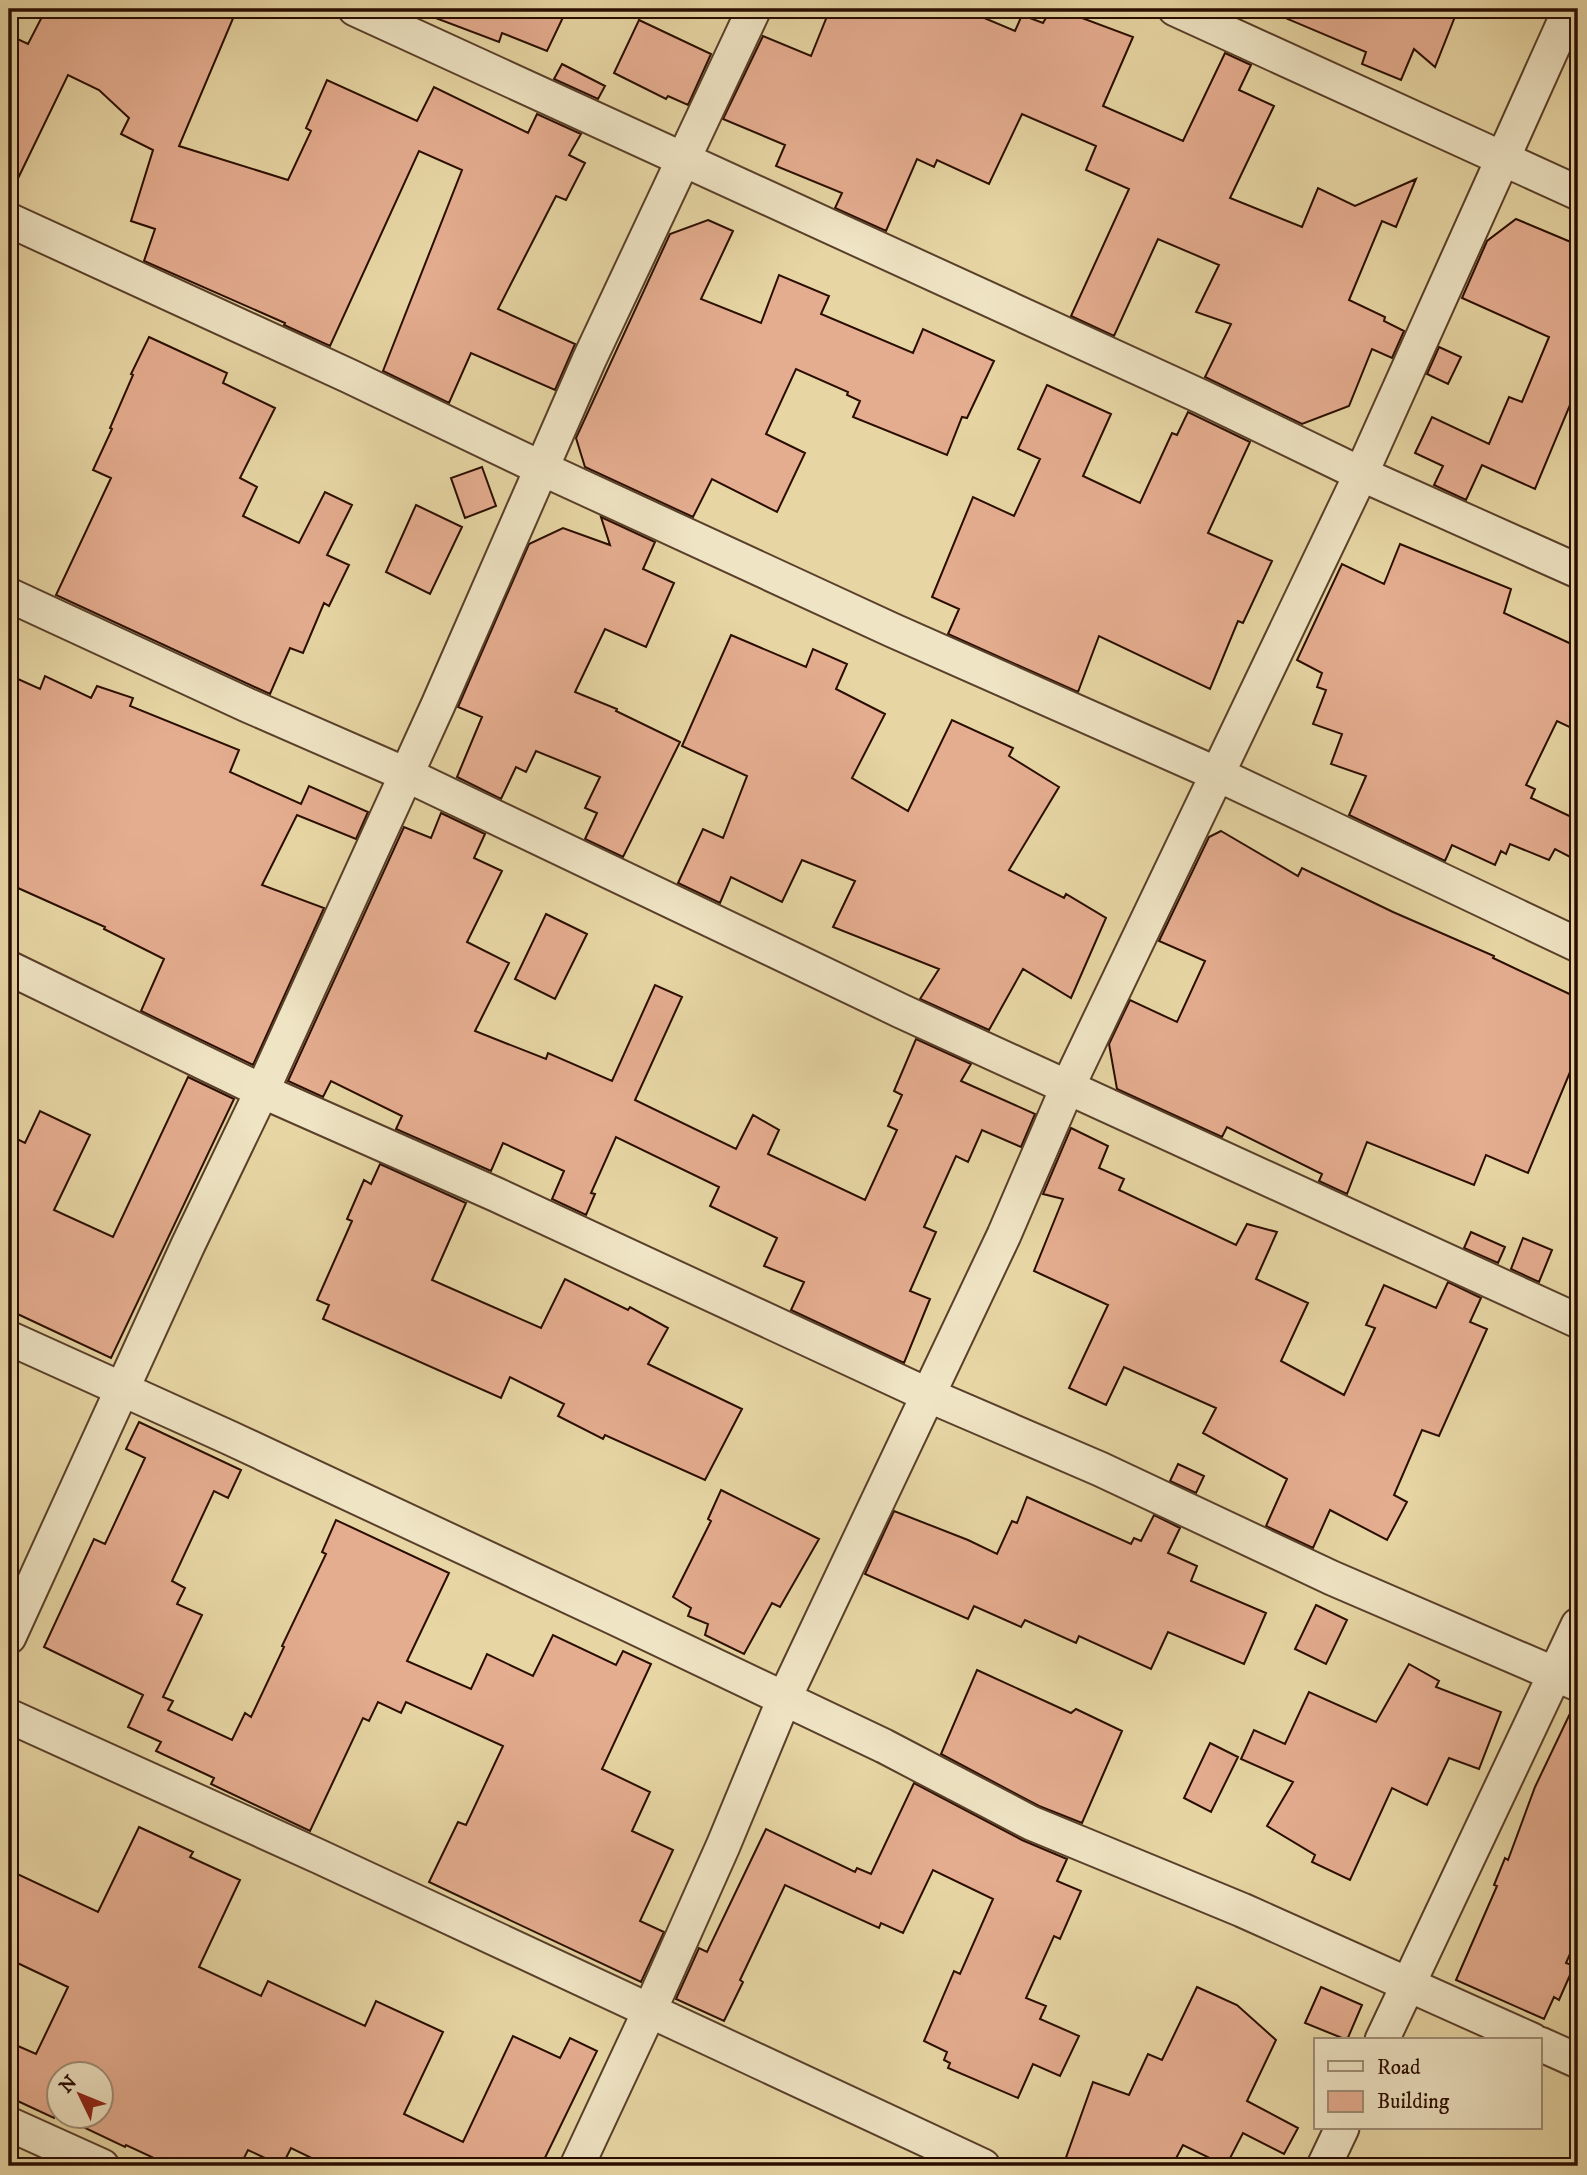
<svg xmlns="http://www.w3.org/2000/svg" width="1587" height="2175" font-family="'IM FELL DW Pica',serif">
<rect width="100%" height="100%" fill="#e7d6a4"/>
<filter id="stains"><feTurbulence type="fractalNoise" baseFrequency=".00286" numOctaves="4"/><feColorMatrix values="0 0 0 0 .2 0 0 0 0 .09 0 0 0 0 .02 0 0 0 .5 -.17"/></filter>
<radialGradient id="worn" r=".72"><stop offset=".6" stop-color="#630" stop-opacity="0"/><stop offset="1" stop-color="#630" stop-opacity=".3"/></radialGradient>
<!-- building -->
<path fill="#e5ad90" stroke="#2a0d00" stroke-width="2" fill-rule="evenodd" d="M46,9H237L179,146L288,180L311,131L306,128L327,80L417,121L434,87L528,133L537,114L581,134L569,155L585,163L566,200L556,196L498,309L575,344L555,390L471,353L449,403L383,371L462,170L419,151L330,346L284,325L285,323L144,261L155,229L131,221L153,150L121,134L129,118L99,90L68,75L9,197V35L28,44Z
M418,9H567L547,51L502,33L499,42L417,11Z
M830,9H963L1015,31L1022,15L1043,23L1051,9H1058L1133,37L1103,106L1183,141L1225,53L1251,65L1239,90L1274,106L1230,198L1302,227L1318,188L1355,206L1416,179L1396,227L1382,221L1349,300L1385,317L1384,321L1404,331L1392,358L1372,349L1349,406L1302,424L1205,377L1231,324L1196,312L1219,265L1158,239L1114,336L1071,316L1129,189L1086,170L1096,146L1022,114L989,184L937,160L934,167L917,159L886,231L835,208L842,193L776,166L785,145L723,119L763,36L811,56Z
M1264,9H1458L1435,67L1414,49L1401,80L1362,64L1366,52Z
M639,20L711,54L688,105L668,96L666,99L614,73Z
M562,64L605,86L598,99L554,79Z
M1516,219L1578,245V403L1572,400L1535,489L1482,465L1466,500L1434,485L1443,466L1415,453L1432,417L1489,444L1509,397L1522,402L1549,337L1462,298L1487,241Z
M708,220L733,231L701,299L761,323L779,275L829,296L821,314L913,353L923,329L994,361L967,418L962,417L947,455L853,417L860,401L847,395L848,392L796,369L766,434L805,453L777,512L712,479L693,517L585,467L576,438L670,234Z
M149,337L227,373L223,383L275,408L240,478L257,487L243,516L299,543L325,492L352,505L327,555L349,565L329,606L324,603L303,653L290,648L270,694L56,595L111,478L93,470L112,429L110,428L133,375L131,374Z
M1439,347L1461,357L1448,384L1427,374Z
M1047,385L1111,414L1083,476L1140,503L1172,433L1177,435L1188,412L1250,442L1208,533L1272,561L1243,623L1238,621L1210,689L1099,636L1078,692L948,634L959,609L932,597L973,497L1014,516L1040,459L1018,449Z
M482,467L496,506L465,518L451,478Z
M416,505L462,527L430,594L386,572Z
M601,517L655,542L643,569L674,583L646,647L605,629L575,692L617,709L616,711L680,742L623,857L585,839L597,813L585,808L600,777L536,751L526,772L516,767L501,799L457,777L482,717L458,707L529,544L563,528L610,545Z
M1400,544L1511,589L1504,613L1578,647V731L1557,721L1526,785L1535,789L1531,798L1578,820V861L1555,849L1549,860L1510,844L1506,854L1501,851L1495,865L1452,845L1445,861L1349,815L1366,776L1331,764L1342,734L1313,724L1326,690L1317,687L1322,673L1297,660L1342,564L1384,584Z
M731,635L806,667L813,649L847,664L836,689L885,714L852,778L908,811L952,720L1013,748L1009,756L1059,787L1009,870L1064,898L1066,894L1106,918L1071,998L1023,969L989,1030L920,999L939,969L833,927L855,881L802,860L782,902L731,877L720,903L678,883L703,829L723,838L747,776L682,746Z
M9,675L40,689L45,676L91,698L97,686L133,698L130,706L239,750L230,772L301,804L309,786L368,812L356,839L297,815L262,885L324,908L253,1065L141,1011L164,959L104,929L105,927L9,884Z
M441,813L485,834L474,858L502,871L467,942L509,963L475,1031L546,1059L548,1053L612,1081L655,985L682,997L635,1100L736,1149L753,1115L779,1130L768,1154L865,1200L897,1130L888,1126L902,1095L894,1091L916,1039L971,1064L961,1081L1035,1114L1021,1147L982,1130L968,1162L956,1156L924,1227L936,1232L910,1291L930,1299L904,1363L791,1310L804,1282L764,1266L777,1238L710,1206L719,1187L616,1137L591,1193L595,1194L586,1215L552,1199L564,1171L503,1143L491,1171L396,1129L402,1116L331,1081L323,1097L288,1081L404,827L431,838Z
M1221,831L1298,876L1302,868L1393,912L1494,956L1493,958L1578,998V1053L1528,1173L1486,1155L1474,1185L1367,1142L1347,1194L1319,1181L1322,1174L1227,1127L1222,1137L1117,1089L1109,1044L1130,1000L1177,1022L1205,961L1159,941L1209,837Z
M546,914L587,934L555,999L515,979Z
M188,1077L234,1099L111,1358L9,1310V1135L25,1143L40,1111L90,1135L54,1210L113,1237Z
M1071,1128L1108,1146L1099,1168L1124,1179L1119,1190L1236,1245L1247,1224L1277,1232L1256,1279L1308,1303L1281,1361L1344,1395L1375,1328L1366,1325L1384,1285L1436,1308L1448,1282L1481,1298L1470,1322L1487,1329L1439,1436L1422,1430L1394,1495L1407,1502L1387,1540L1330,1510L1313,1548L1266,1526L1287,1479L1203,1433L1216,1408L1124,1367L1106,1405L1069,1388L1108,1305L1034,1271L1063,1199L1043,1194Z
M380,1164L466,1203L432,1280L541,1328L565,1279L628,1310L630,1307L668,1328L648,1364L742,1409L705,1480L605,1435L603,1439L558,1416L564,1404L510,1377L501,1398L323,1319L329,1305L317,1300L352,1221L347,1219L364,1180L371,1184Z
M1471,1232L1505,1247L1498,1263L1464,1248Z
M1523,1238L1552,1250L1539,1282L1511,1269Z
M139,1422L241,1470L228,1498L214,1491L172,1581L185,1588L177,1604L202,1615L163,1697L173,1701L168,1710L232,1740L245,1713L251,1717L284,1647L282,1646L326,1554L322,1552L336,1520L449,1573L407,1661L471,1689L487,1654L533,1676L553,1635L616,1665L623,1651L651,1664L602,1769L650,1792L632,1831L673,1850L640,1921L664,1932L641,1982L429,1882L458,1822L466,1825L503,1746L406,1702L401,1713L378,1702L369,1721L363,1718L310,1831L211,1784L214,1778L156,1751L161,1742L128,1727L143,1695L44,1647L94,1539L105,1544L145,1458L126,1449Z
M1178,1464L1204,1476L1196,1493L1170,1481Z
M721,1490L819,1539L780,1607L772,1603L744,1654L705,1635L708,1624L688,1616L691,1608L673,1597L711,1521L708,1519Z
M1027,1497L1131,1544L1134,1538L1141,1541L1154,1515L1180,1528L1168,1553L1197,1566L1191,1581L1266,1613L1244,1664L1168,1632L1151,1669L1079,1636L1076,1643L1025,1620L1021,1627L974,1606L968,1619L865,1574L894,1511L968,1540L997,1554L1012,1521L1017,1523Z
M1316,1605L1347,1620L1326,1664L1295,1649Z
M1409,1664L1439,1681L1436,1687L1501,1712L1479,1769L1449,1758L1427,1805L1392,1788L1350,1880L1312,1862L1315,1855L1267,1826L1293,1782L1241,1759L1254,1730L1285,1744L1309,1692L1376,1722Z
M977,1670L1071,1713L1076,1709L1122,1731L1082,1823L1039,1806L941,1754Z
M1575,1703H1578V1936L1566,1963L1574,1966L1559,2000L1554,1997L1544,2019L1456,1980L1497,1886L1494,1885L1505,1858L1508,1860L1535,1787Z
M1210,1743L1238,1757L1211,1812L1184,1798Z
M914,1783L1022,1840L1067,1859L1057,1881L1081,1891L1060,1939L1054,1936L1026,1998L1046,2006L1040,2019L1079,2036L1060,2076L1033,2064L1018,2098L948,2068L950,2063L944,2060L947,2052L924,2041L954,1971L960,1974L993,1899L933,1870L903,1933L881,1923L879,1928L785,1885L740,1980L743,1982L724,2021L676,1999L699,1948L707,1952L766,1829L855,1872L857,1868L871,1874Z
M139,1827L193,1852L190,1857L240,1880L199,1967L261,1996L268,1981L365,2026L376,2001L443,2032L404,2114L463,2142L513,2036L560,2058L570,2038L597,2051L541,2166H328L291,2148L282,2166L248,2150L240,2166H171L126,2145L125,2147L56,2114L54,2118L9,2097V2042L36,2054L68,1987L9,1959V1870L98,1912ZM60,2074H102V2116H60Z
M1197,1987L1237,2005L1276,2040L1247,2101L1298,2128L1284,2154L1243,2133L1226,2166L1183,2145L1172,2166H1063L1093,2082L1129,2095L1148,2054L1162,2060Z
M1321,1987L1362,2005L1347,2040L1305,2023Z"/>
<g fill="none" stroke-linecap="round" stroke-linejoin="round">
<defs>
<path id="street" d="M355,9L1202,397L1361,474L1578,571
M1175,9L1578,193
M9,220L349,376L543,469L892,630L1217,774L1578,945
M9,595L247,705L405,774L901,1011L1578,1321
M9,968L262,1091L497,1195L928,1395L1100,1469L1332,1578L1578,1684
M9,1338L230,1438L615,1618L884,1746L1031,1823L1242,1910L1532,2040
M9,1637L188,1245L262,1091L438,705L589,360L754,9
M9,1716L320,1857L983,2166
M1382,2040L1578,1625
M1540,2044L1578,2061
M9,2124L102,2166
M577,2166L649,2012L723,1846L784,1699L1004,1235L1068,1086L1361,474L1570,9
M1324,2166L1342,2128"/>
</defs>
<!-- street casing -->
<use href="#street" stroke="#593f29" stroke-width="37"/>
<!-- street -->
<use href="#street" stroke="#efe4c4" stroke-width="33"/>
</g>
<!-- margin -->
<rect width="1587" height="2175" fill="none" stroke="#e7d6a4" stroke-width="35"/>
<rect x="10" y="10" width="1566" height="2154" fill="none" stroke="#2a0d00" stroke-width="3.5"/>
<rect x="18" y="18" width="1552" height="2140" fill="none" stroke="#2a0d00" stroke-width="2"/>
<!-- legend -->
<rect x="1314" y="2038" width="228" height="91" fill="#efe4c4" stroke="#a08e76" stroke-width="2"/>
<rect x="1328" y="2061" width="35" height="10" fill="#efe4c4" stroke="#a08e76" stroke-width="2"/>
<text x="1377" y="2074" font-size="21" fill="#2a0d00">Road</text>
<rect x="1328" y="2091" width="35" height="21" fill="#e5ad90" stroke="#a08e76" stroke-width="2"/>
<text x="1377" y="2108" font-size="21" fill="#2a0d00">Building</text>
<!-- north arrow -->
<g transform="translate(80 2095) rotate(313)"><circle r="33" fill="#efe4c4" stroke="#a08e76" stroke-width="2"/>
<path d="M0-5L12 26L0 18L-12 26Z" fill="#8f2418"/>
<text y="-10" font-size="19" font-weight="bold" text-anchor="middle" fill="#2a0d00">N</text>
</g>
<rect width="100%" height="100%" filter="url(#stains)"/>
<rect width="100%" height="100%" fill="url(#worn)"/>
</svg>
